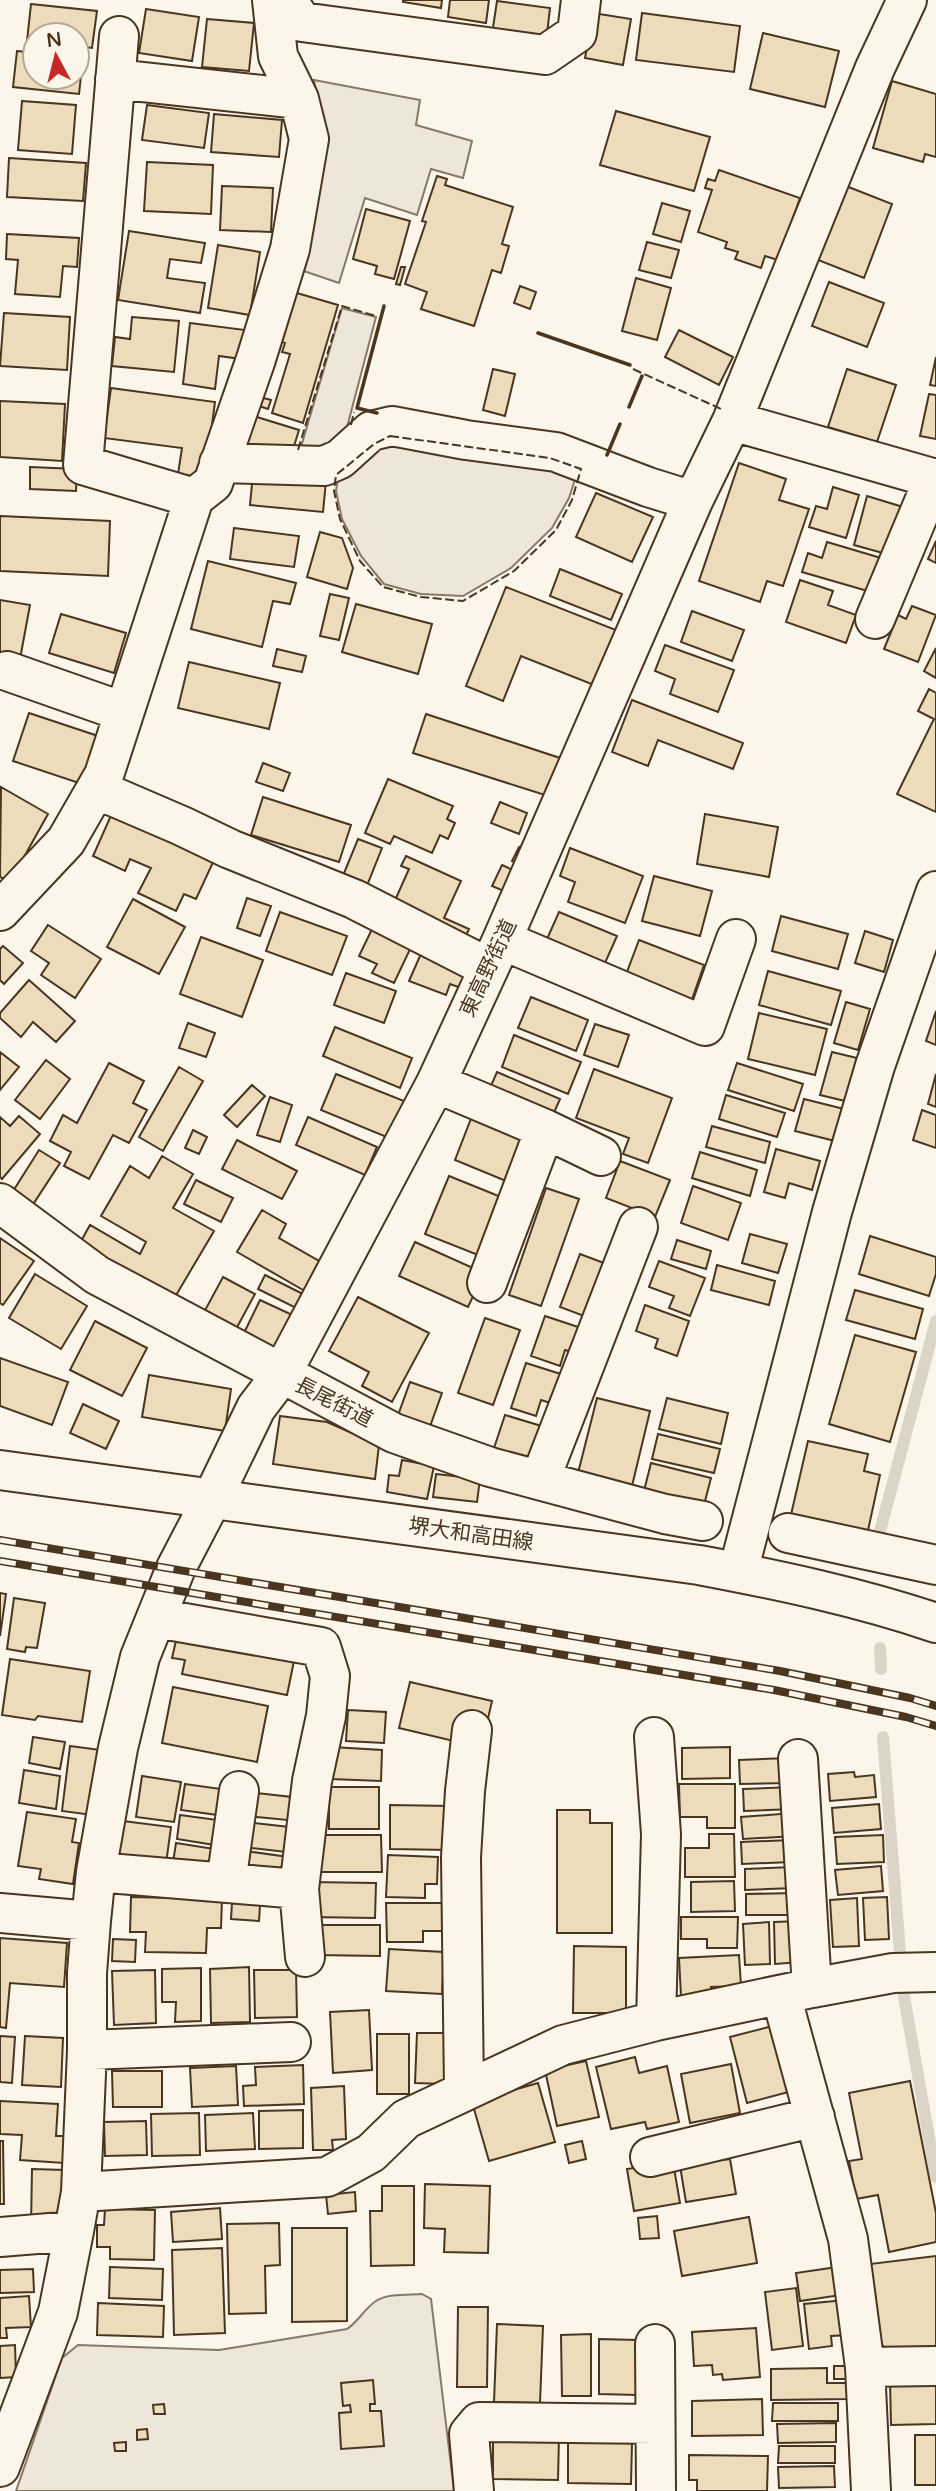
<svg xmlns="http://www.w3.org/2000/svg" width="936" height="2491" font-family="'Varela Round','Noto Sans JP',sans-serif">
<rect width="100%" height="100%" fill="#fbf6e9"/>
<!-- green -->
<path fill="#ede6d9" stroke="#887966" stroke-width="2" d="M314,80L420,100L416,125L472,141L463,178L431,169L417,215L365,198L339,283L295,268L321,122Z
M342,308L376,317L346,431L335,449L298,457Z
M391,440L578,470L569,498L552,528L511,568L463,596L421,594L384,584L361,556L342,519L336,491L338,477Z
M422,2294L431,2299L454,2491H16L62,2358L78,2345L219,2350L347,2329C358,2322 365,2308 376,2301C388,2293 408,2295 422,2294Z"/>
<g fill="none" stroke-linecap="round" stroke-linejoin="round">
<!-- stream -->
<path stroke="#dcd4c6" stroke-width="12" d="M879,1535L936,1321
M880,1648L881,1669
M883,1737L903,1991L936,2177"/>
</g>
<!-- building -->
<path fill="#ecdcbc" stroke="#4a3520" stroke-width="2" d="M403,0H442L441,8L403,2Z
M450,0H489L486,23L448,17Z
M497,1L550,8L546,42L492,34Z
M31,4L97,11L92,48L77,46V35H35V42L27,41Z
M146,9L199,17L192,61L139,53Z
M593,13L631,19L623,65L585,58Z
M642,13L740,26L734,72L636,60Z
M207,19L254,23L249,71L202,67Z
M763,33L839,51L825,107L750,89Z
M17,51L35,53V77H77V58H83L79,94L13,87Z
M892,81L936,94V157L925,154L923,162L873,148Z
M22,101L76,105L72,154L18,150Z
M147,105L209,113L204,148L142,140Z
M616,111L710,137L694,191L600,165Z
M214,114L282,120L279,157L211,152Z
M9,158L86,163L83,201L7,197Z
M147,162L213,165L211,214L144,211Z
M719,170L800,198L778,260L765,256L761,268L735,259L738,252L725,248L727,242L698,232L712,190L705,188L708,179L715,181Z
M437,176L447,179L445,185L513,207L502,244L509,246L501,273L492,270L474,326L421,309L427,292L405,284L426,222L422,221Z
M222,186L273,188L271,232L220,230Z
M846,186L892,204L864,278L818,260Z
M662,203L690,211L681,242L653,234Z
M366,209L410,221L394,279L375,274L377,266L353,259Z
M129,231L205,243L201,263L170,259L167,278L205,283L200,313L118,300Z
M7,234L79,238L77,267L63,266L60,297L15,294L18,260L6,259Z
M647,242L679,250L671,278L639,270Z
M218,245L260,252L250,315L208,308Z
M401,267H405L400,285L396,284Z
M636,278L671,288L657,340L622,331Z
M829,282L884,303L867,347L812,326Z
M520,286L536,292L530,309L514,303Z
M290,291L338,305L303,423L272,413L290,354L282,352L285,343L275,339Z
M4,313L70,317L67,370L0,366Z
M132,317L179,321L174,372L112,366L115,337L130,339Z
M190,323L245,330L241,359L219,356L215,389L183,384Z
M679,330L733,357L719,385L665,357Z
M936,357V386L930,385Z
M493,369L515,374L505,416L483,410Z
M847,369L896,385L877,442L828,427Z
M111,388L215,402L205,478L178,474L182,448L104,438Z
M929,394L936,395V439L920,436Z
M256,396L271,400L268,409L253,404Z
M0,401L65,404L62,461L0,457Z
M247,414L299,430L290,459L238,444Z
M739,463L786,479L779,500L809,509L783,586L767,581L760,602L699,581Z
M30,467L77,469L76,491L30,489Z
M253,474L326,481L323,512L250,505Z
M833,487L859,495L846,538L809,527L816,506L827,509Z
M596,493L653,517L632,562L576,537Z
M867,496L903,507L890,555L854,545Z
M0,516L110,521L108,576L0,571Z
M234,528L299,536L294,567L230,559Z
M320,532L342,538L353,568L347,589L307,577Z
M936,541V563L928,559Z
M827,542L881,558L871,592L802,572L808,553L822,558Z
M208,561L296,583L290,604L273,601L262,647L191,629Z
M560,569L622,594L611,620L550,596Z
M800,580L833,591L828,605L856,615L846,643L786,622Z
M506,587L621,632L599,687L521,656L503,701L466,686Z
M330,594L349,598L339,640L320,636Z
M0,600L30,605L20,659L0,656Z
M356,604L432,624L418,674L342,652Z
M912,606L936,615L918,662L884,649L898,615L906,619Z
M692,611L744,630L732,661L681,642Z
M61,614L126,633L114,673L49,653Z
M665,645L734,670L718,712L670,694L675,679L655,671Z
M936,648V678L924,671Z
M277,649L306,656L302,672L273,666Z
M189,662L280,683L269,729L178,708Z
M929,689L936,693V812L897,794L934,719L918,711Z
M632,700L743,743L733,769L658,740L648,766L612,752Z
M29,713L98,736L82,784L13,761Z
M426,714L560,758L548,796L413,753Z
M263,763L290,773L283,791L256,782Z
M388,779L453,806L447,819L455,823L448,839L440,835L432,853L394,836L390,844L365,833Z
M1,787L48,814L10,882L0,877Z
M263,797L351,825L339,862L251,835Z
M500,802L527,813L519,834L491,823Z
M113,811L215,858L196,899L184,894L176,911L138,893L151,868L130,859L125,871L93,856Z
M705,814L778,827L769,877L697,864Z
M358,839L382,848L364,893L340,883Z
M519,847L529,852L522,866L512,861Z
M570,848L643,876L625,923L568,902L575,882L560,876Z
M406,856L461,881L444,918L469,929L464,940L392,907L409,869L401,866Z
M502,865L515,871L506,892L492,886Z
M654,876L712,891L700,936L642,921Z
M247,898L271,906L260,936L237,928Z
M133,899L185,927L159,974L107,947Z
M280,912L347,936L332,975L266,951Z
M559,912L617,936L601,972L543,948Z
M781,916L848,934L838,969L772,951Z
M48,925L101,959L75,998L41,975L49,963L31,951Z
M374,925L413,943L394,983L372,973L377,964L359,956Z
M865,931L893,940L884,972L855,963Z
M201,937L263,960L242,1017L180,994Z
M639,940L704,965L690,1005L624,980Z
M3,946L23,963L4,984L0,980V949Z
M423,949L472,968L464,989L450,984L446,995L409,981Z
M768,971L841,991L831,1025L759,1005Z
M346,973L396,991L384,1023L334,1005Z
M29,980L75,1021L56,1042L33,1022L21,1037L0,1018V1013Z
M531,997L588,1020L576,1051L518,1028Z
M846,1002L870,1009L858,1050L834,1043Z
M936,1011V1045L926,1041Z
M759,1013L827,1029L815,1075L748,1059Z
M188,1023L215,1033L206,1057L179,1048Z
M595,1024L629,1035L618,1067L584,1055Z
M335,1027L412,1058L400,1088L323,1056Z
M514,1035L581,1062L568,1094L502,1067Z
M0,1052L19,1067L0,1090Z
M832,1052L857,1058L845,1101L820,1095Z
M46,1060L70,1079L40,1119L15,1100Z
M109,1063L144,1081L133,1103L147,1110L129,1143L113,1135L89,1179L64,1166L71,1152L50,1141L63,1115L77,1123Z
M737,1063L803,1084L794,1111L728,1090Z
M179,1067L203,1081L163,1151L139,1137Z
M594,1069L672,1098L648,1163L623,1154L629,1138L576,1118Z
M497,1072L560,1099L549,1124L486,1097Z
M336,1074L404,1101L389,1138L321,1110Z
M936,1074V1107L928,1104Z
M252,1085L265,1096L237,1127L224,1115Z
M726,1095L785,1113L777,1137L719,1119Z
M270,1097L292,1105L280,1142L257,1135Z
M804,1099L844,1109L835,1141L795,1131Z
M922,1110L936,1115V1148L913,1140Z
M19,1116L40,1134L2,1179L0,1177V1117L10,1126Z
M472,1116L535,1141L518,1186L455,1160Z
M308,1117L377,1147L365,1175L296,1145Z
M712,1126L770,1142L765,1163L706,1147Z
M193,1130L207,1137L199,1154L185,1148Z
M237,1140L297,1171L282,1199L222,1169Z
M776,1149L820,1161L812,1190L789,1183L785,1198L764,1192Z
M39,1150L60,1163L30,1209L10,1196Z
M700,1152L757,1170L750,1196L692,1178Z
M162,1156L193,1174L173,1208L214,1231L175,1297L75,1252L90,1225L140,1254L146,1242L101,1216L130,1166L149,1178Z
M620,1161L670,1180L655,1217L606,1198Z
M449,1176L511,1201L488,1259L425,1234Z
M196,1180L233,1198L221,1222L184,1204Z
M693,1186L741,1203L728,1240L681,1223Z
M546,1188L579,1199L541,1306L509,1295Z
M262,1210L286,1224L279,1238L326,1265L310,1294L237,1252Z
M750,1234L787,1244L778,1273L742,1263Z
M870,1236L936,1257V1274L929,1296L859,1274Z
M0,1238L34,1261L3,1305L0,1303Z
M677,1240L711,1251L706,1269L671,1259Z
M415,1242L484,1273L468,1307L399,1276Z
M580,1254L612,1266L592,1319L560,1307Z
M659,1261L705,1278L690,1316L669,1308L674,1296L649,1287Z
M717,1265L775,1281L769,1305L711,1290Z
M35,1274L87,1306L61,1349L9,1318Z
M265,1275L303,1294L296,1308L258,1289Z
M223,1277L255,1294L235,1331L203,1314Z
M855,1290L923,1309L915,1339L846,1320Z
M358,1297L429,1333L392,1402L362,1386L369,1372L329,1351Z
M260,1300L301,1319L284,1354L243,1335Z
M645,1305L689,1321L677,1356L655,1348L658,1339L636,1331Z
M545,1316L590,1331L583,1355L565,1350L560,1366L531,1356Z
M485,1318L520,1330L493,1405L458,1393Z
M95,1321L147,1348L122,1396L70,1370Z
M855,1335L916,1352L890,1442L829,1424Z
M0,1358L68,1382L52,1425L0,1406Z
M526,1363L567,1376L557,1405L541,1400L536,1416L511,1408Z
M149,1375L231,1389L225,1431L142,1417Z
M410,1382L442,1393L428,1432L396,1421Z
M597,1398L650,1411L632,1486L578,1473Z
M667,1398L728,1413L721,1444L659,1429Z
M83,1404L119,1421L106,1449L70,1433Z
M505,1415L548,1428L537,1461L494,1448Z
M280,1416L327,1422L379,1445L375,1479L273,1464Z
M658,1434L720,1449L714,1473L652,1459Z
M808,1441L868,1454L864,1471L880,1475L867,1535L790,1519Z
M402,1460L434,1466L427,1499L387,1492L389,1475L399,1476Z
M651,1463L711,1478L704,1505L644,1491Z
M436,1474L480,1479L477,1502L433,1497Z
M0,1593L6,1594L0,1636Z
M14,1598L45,1603L37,1648L26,1647L25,1652L7,1649Z
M178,1632L295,1656L287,1695L182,1674L185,1660L172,1658Z
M10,1659L90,1671L82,1722L38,1716L35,1720L2,1715Z
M410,1682L492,1701L487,1723L462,1743L399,1728Z
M173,1687L268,1706L257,1762L162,1743Z
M348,1710L386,1712L384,1743L346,1741Z
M33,1737L65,1742L60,1769L29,1763Z
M70,1746L101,1750L92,1815L62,1811Z
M332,1747L382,1750L381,1781L331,1779Z
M730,1747V1778L682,1779V1748Z
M788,1758L789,1783L740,1784L739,1760Z
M24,1770L60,1776L56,1809L19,1803Z
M854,1772L855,1777L874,1775L876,1797L830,1801L828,1774Z
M142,1776L181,1782L174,1822L136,1817Z
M185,1784L228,1790L225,1816L181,1810Z
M679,1784H735V1828H707V1817H680Z
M329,1787H379V1829H329Z
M793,1787L794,1809L744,1811L743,1789Z
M248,1792L301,1798L298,1821L246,1816Z
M879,1804L881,1829L834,1833L832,1808Z
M390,1805L451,1806L450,1850L390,1849Z
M557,1810H590V1823H612V1933H557Z
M27,1812L76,1819L72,1842L79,1843L73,1884L39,1879L41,1869L18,1866Z
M793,1813L795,1836L743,1839L741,1817Z
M180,1815L225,1821L221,1846L177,1839Z
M123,1821L171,1827L165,1871L118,1864Z
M245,1822L298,1828L295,1853L242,1847Z
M709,1834H734L735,1877H685V1848H709Z
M313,1835H381L382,1872H314Z
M883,1835L884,1862L837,1864L835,1837Z
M790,1840L791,1862L742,1864L741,1842Z
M176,1843L221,1850L217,1875L172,1869Z
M246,1851L296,1858L292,1880L243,1874Z
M388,1855L438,1857L437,1884H425V1898L386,1897Z
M881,1866L883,1891L838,1895L835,1870Z
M793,1867L794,1888L745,1890V1869Z
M734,1881L735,1911L691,1912V1882Z
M309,1882L376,1883L375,1918L309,1917Z
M794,1893V1915H746V1894Z
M131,1897L222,1899L221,1928H207L206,1953L145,1952L146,1932H130Z
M887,1897L889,1939L865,1940L863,1898Z
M857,1898L859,1946L833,1947L830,1900Z
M232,1903L260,1905L259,1921L231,1919Z
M386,1903H442L443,1931H423V1942H387Z
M681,1917H738L737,1948H707V1939H681Z
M800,1921L801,1962L775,1964L774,1922Z
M769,1922L770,1964L745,1965L743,1924Z
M316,1925H380V1956L315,1955Z
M0,1938L67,1943L64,1987L10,1983L6,2028L0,2027Z
M113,1939L136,1940L135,1962L112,1961Z
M574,1946L626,1947V2013H573Z
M389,1949L444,1952L442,1994L386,1991Z
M739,1955L741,1986L711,1987L712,1994L681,1996L679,1958Z
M249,1967L250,2022L211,2023L210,1969Z
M201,1968V2021L175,2022L176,2002H162V1969Z
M155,1970L156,2023L114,2025L112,1971Z
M254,1970H296L297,2017L255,2018Z
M369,2010L372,2070L333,2073L330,2012Z
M780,2024L796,2090L747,2103L730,2037Z
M417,2033H446L445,2084L415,2083Z
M377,2034H409V2094H377Z
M0,2036L15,2037L12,2083L0,2082Z
M25,2036L63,2038L61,2087L22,2085Z
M635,2057L639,2073L667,2066L679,2122L647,2129L645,2122L611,2129L596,2067Z
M586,2061L599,2117L557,2126L545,2070Z
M731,2064L740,2113L690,2123L681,2074Z
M303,2065L304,2104L244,2106L243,2086L256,2085L255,2067Z
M236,2066L238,2105L192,2107L190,2068Z
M112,2071H162V2107H113Z
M910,2081L936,2213V2242L889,2252L878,2195L856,2199L849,2161L862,2159L849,2093Z
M538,2083L555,2142L489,2161L472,2102Z
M344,2086L346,2139L332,2140L333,2150H313L311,2088Z
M0,2101L58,2104L56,2136H65L64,2163L20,2160L22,2135L0,2134Z
M303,2110V2148L259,2149V2111Z
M199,2113L200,2155L152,2156L151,2114Z
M253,2113L255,2149L206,2151L205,2115Z
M146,2121L147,2155L105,2156L104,2122Z
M0,2141H3L4,2204H0Z
M582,2141L586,2159L569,2163L565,2145Z
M730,2159L736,2194L686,2202L680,2166Z
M673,2162L680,2203L634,2211L627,2169Z
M32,2169L65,2170L62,2227L31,2226Z
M425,2184L490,2186L488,2253L444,2252L445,2229L424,2228Z
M382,2186H414V2265L371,2266L370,2211H382Z
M355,2192L356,2211L328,2214L326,2195Z
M220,2208L222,2239L173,2242L171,2212Z
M105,2209L155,2210L154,2260L110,2259V2247H97V2225H104Z
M657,2216L659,2238L640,2239L638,2218Z
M749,2217L757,2263L682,2276L674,2231Z
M279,2223L280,2265L265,2266L266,2313L229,2314L227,2224Z
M292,2228H347V2321L292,2322Z
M222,2248L225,2333L174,2335L172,2250Z
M936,2256V2349L896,2354L880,2344L870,2264Z
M844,2266L848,2294L800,2301L796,2273Z
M110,2267L163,2269L162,2300L109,2298Z
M33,2269L34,2292L0,2293V2270Z
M796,2288L803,2346L772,2350L765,2292Z
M29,2296L31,2327L6,2328L7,2338H0V2298Z
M845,2300L848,2335L831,2336L832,2346L809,2349L804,2304Z
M98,2303L164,2306L163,2337L97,2335Z
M458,2307H488L487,2387H457Z
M497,2324L543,2326L540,2403L494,2402Z
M756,2328L760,2377L723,2380L722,2374L713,2375L712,2365L694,2366L692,2332Z
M591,2334V2396H562L561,2335Z
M599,2339L638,2340L637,2395L599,2394Z
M15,2345L16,2377L0,2378V2346Z
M834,2366H856V2379H834Z
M827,2368V2383H848V2399L771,2400V2369Z
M936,2379V2424L891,2425L890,2380Z
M373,2380L375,2404H370V2411H381L384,2446L341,2449L339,2413L351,2412L350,2405L343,2406L341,2383Z
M762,2399L763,2435L692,2436V2401Z
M773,2403H838V2421H772Z
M164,2404L165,2414H154L153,2405Z
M836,2423V2442L778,2443L777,2424Z
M147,2429L148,2439L137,2440V2430Z
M493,2435L559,2436L558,2480L493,2479Z
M915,2435H936V2485H915Z
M126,2442V2451H115L114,2443Z
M568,2442L632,2443L631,2484L568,2483Z
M779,2446H835V2463H778Z
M689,2455L768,2456L767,2491H697V2480H689Z
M834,2466L835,2487L779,2488L778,2467Z"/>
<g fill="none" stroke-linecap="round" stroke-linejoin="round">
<defs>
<path id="minor" d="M287,0L302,22L545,55L577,33L581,0
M115,79L299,99
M732,421L936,479
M219,463L324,466L340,459L371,431L392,426L466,440L556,452L648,487L693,501
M194,498L213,483L256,359L290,249L309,139L299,99L278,56L272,0
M875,619L934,478
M7,671L124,712
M96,789L182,826L230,849L354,899L489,968
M0,911L66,841L104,775L194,498L83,465L119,36
M502,940L705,1026L736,939
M436,1083L545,1129L601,1156
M0,1203L97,1275L394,1433L490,1467L665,1514L703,1521
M487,1283L545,1129
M540,1480L638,1227
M788,1533L936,1565
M738,1572L832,1212L875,1066L936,891
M156,1618L321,1647L330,1676L326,1716L312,1781L299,1889L305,1957
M654,1737L661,1834L656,2021
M798,1759L812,1988
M96,1872L299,1889
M226,1883L239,1791
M0,1913L91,1921
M781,1995L848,2239L865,2367L871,2491
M87,2050L291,2042
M464,2090L461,1857L465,1791L472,1730
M650,2157L815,2117
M81,2192L327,2177L371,2153L406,2119L563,2045L656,2021L812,1988L893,1973L936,1972
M0,2237L74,2231
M655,2344L656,2491
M865,2367L936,2366
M0,2467L58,2312L74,2231L81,2192L87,2050V1973L91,1921L96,1872L118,1748L140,1657L176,1568L212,1499L256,1408L281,1375L436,1083L502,940L693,501L732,421L875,68L907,0
M474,2491L469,2434L479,2422L655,2424"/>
<path id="major" d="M0,1470L699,1565C779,1580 859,1597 936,1623"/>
</defs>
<!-- minor casing -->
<use href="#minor" stroke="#4a3520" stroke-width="42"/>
<!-- major casing -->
<use href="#major" stroke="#4a3520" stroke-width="42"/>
<!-- minor -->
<use href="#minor" stroke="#fbf6e9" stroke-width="38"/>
<!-- major -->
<use href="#major" stroke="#fbf6e9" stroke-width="38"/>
<defs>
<path id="rail" d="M0,1540L780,1671L910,1698L936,1706
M0,1561L774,1690L906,1717L936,1726"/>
</defs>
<!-- rail casing -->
<use href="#rail" stroke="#4a3520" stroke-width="8"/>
<!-- rail -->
<use href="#rail" stroke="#fbf6e9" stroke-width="5" stroke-dasharray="16" stroke-linecap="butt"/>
<!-- fence -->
<path stroke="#4a3520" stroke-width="2" stroke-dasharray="9 3.5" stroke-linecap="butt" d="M633,369L721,409V411
M351,425L354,412
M390,436L550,458L581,469L572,500L556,530L514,571L463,601L421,597L383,587L360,561L340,519L334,491L336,475L374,444Z
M298,450L342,306L376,316"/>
<!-- wall -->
<path stroke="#4a3520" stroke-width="3.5" d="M538,333L630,365
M629,407L642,376
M377,413L357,408L384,306
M607,455L620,424"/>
</g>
<g text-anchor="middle" stroke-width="5" stroke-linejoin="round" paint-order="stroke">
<!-- street labels -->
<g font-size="21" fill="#4a3520" stroke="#fbf6e9">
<text transform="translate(488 968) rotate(-65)" y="7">東高野街道</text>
<text transform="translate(334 1402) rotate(27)" y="7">長尾街道</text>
<text transform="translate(471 1534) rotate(8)" y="7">堺大和高田線</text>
</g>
</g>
<!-- north arrow -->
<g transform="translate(56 56) rotate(353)"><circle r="33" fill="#fbf6e9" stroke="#b4a999" stroke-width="2"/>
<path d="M0-5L12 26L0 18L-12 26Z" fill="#c62828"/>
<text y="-10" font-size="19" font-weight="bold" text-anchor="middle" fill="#4a3520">N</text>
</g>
</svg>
